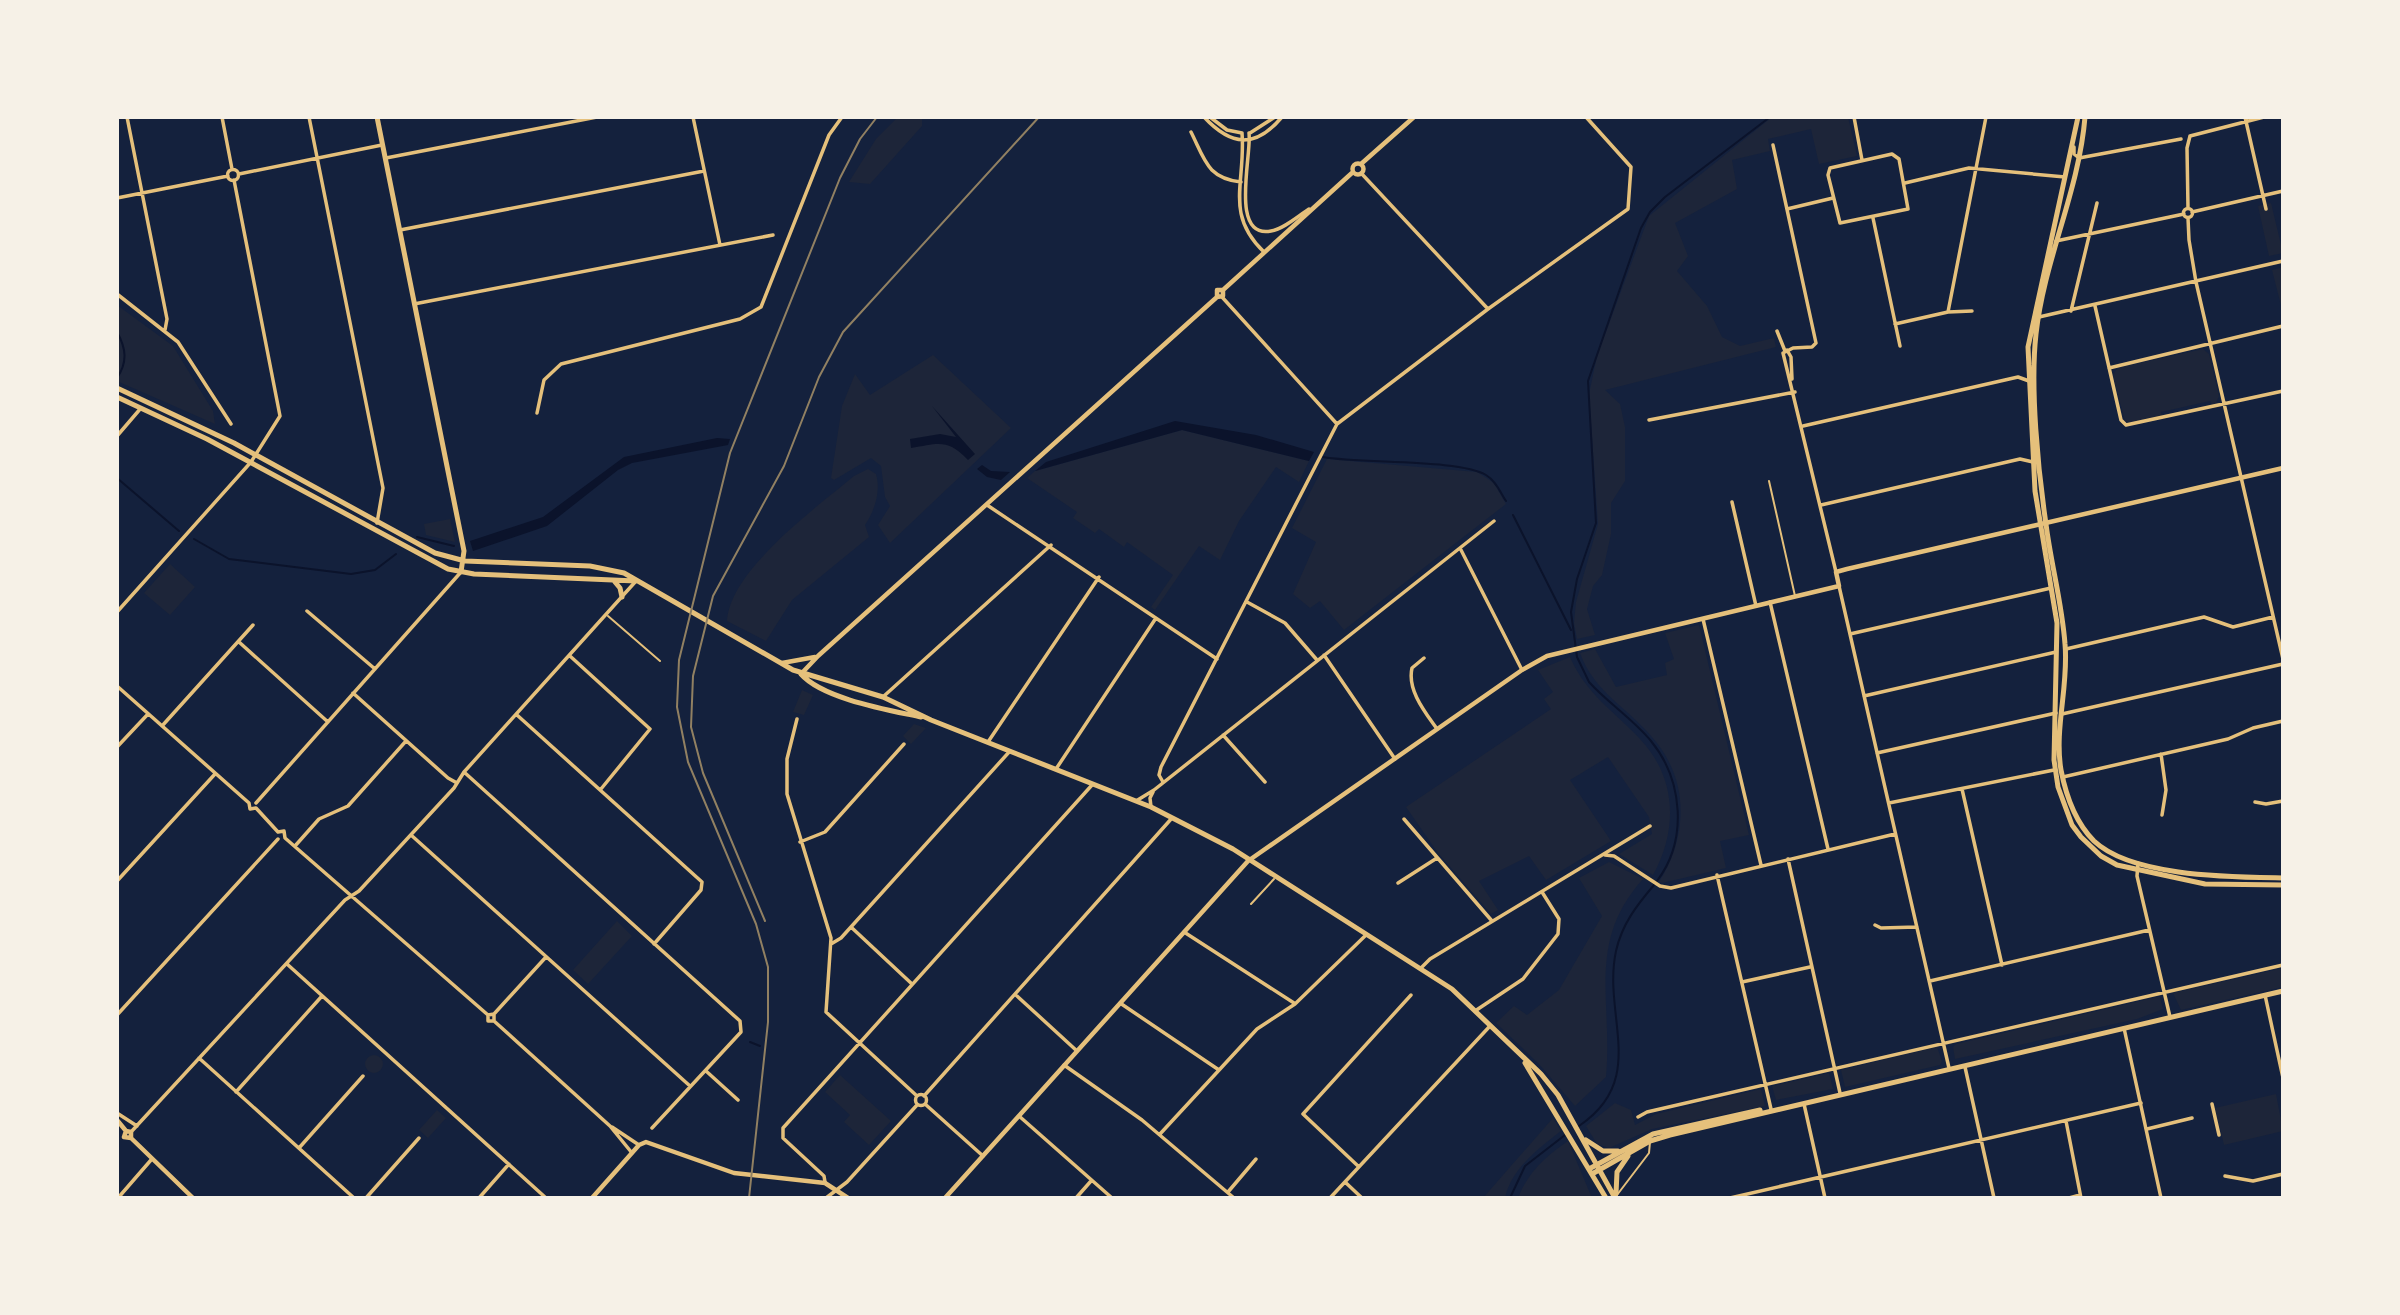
<svg xmlns="http://www.w3.org/2000/svg" width="2400" height="1315" font-family="'PT Serif',serif">
<rect width="100%" height="100%" fill="#14213d"/>
<!-- green -->
<path fill="#1d2539" d="M898,117H922V126L870,184L849,182L876,139Z
M1772,117H1848L1857,156L1819,164L1811,129L1768,139L1770,151L1732,160L1737,189L1675,223L1688,256L1677,271L1707,306L1722,337L1740,346L1774,338L1776,347L1605,390L1620,404L1625,427V481L1611,503V534L1602,575L1593,586L1587,609L1595,635L1577,639L1574,623L1576,602L1598,524L1589,394L1597,356L1649,216Z
M2271,203L2283,253L2269,256L2258,206Z
M2283,267V313L2272,270Z
M117,305L173,346L213,411L215,424L117,381Z
M2203,349L2209,354L2219,396L2216,403L2212,405L2210,401L2161,412L2162,417L2129,423L2125,421L2113,376L2117,368Z
M933,355L1011,428L890,543L878,525L890,506L885,497L881,466L871,458L834,480L831,478L842,406L855,374L870,395Z
M1182,430L1309,461L1299,482L1276,467L1239,521L1220,560L1199,546L1155,610L1151,607L1173,575L1127,542L1124,547L1099,529L1095,533L1073,518L1077,512L1027,478L1035,471Z
M1327,459L1477,472L1494,483L1506,504L1344,630L1320,601L1310,608L1293,594L1316,542L1292,528Z
M868,469L876,474C881,491 875,510 865,525L869,537L792,600L766,641L727,621C730,570 817,507 854,476Z
M450,519L455,542L426,535L424,524Z
M170,564L195,587L170,615L144,593Z
M1699,625L1749,835L1720,841L1726,868L1662,883L1659,882C1688,836 1690,780 1652,737C1627,707 1594,692 1580,653L1595,649L1616,687L1667,675L1665,663L1674,659L1665,633Z
M1570,657C1586,694 1614,711 1640,739C1677,778 1678,830 1653,875L1619,854L1652,834L1649,817L1608,757L1570,780L1611,841L1546,880L1529,856L1479,881L1498,910L1491,914L1438,853L1406,807L1551,709L1544,699L1553,692L1538,670Z
M802,690L813,695L804,715L793,712Z
M914,724L926,728L911,744L903,736Z
M1609,862L1643,879C1586,942 1613,1001 1606,1077L1575,1106L1539,1064L1496,1023L1514,1006L1527,1015L1559,990L1602,916L1579,878Z
M617,921L632,936L588,984L573,970Z
M2283,968V987L2181,1010L2173,993Z
M2157,997H2160L2163,1009L2137,1019L1955,1059L1953,1047L1956,1044Z
M1937,1047L1942,1061L1940,1065L1845,1087L1841,1070Z
M365 1064a9 9 0 1 1 18 0a9 9 0 1 1-18 0Z
M1829,1073L1833,1089L1776,1100L1772,1086Z
M840,1075L891,1121L869,1145L844,1122L850,1115L825,1092Z
M1761,1089L1765,1106L1652,1129L1609,1148L1597,1144L1586,1126L1615,1103L1631,1110L1635,1125L1656,1114Z
M2276,1094L2283,1131L2224,1145L2215,1108Z
M437,1110L446,1118L428,1138L419,1130Z
M1553,1118L1561,1131C1539,1148 1511,1169 1505,1198H1483Z
M1568,1141L1592,1198H1518C1528,1172 1546,1156 1568,1141Z"/>
<!-- water -->
<path fill="#0b132b" d="M932,406L975,454L968,460C947,438 938,444 911,448L910,439L940,434L956,437Z
M1175,421L1256,435L1314,452L1309,461L1182,430L1035,471L1046,462Z
M717,438L730,439L728,445L632,463L618,470L547,526L473,551L470,541L543,517L624,457Z
M982,465L991,471L1010,472L1001,480L987,477L977,469Z"/>
<g fill="none" stroke-linecap="round" stroke-linejoin="round">
<!-- stream -->
<path stroke="#0b132b" stroke-width="2" d="M117,332C126,348 128,362 117,378
M1323,457C1361,464 1460,459 1486,475C1496,481 1500,492 1506,501
M117,478L179,531
M1513,515L1571,630
M417,537L454,546
M194,539L229,559L351,574L375,570L396,554
M1657,881C1688,840 1683,780 1651,741C1633,719 1608,703 1589,682L1577,657L1571,612L1577,579L1596,523L1588,381L1641,228L1650,212L1665,197L1770,117
M750,1042L760,1046
M1579,1126C1649,1079 1602,1016 1616,951C1622,924 1637,905 1654,885
M1510,1198L1525,1166L1565,1135"/>
<!-- service -->
<path stroke="#e5c07b" stroke-width="2" d="M1769,481L1795,596
M608,616L660,661
M1251,904L1274,879
M1617,1195L1649,1153L1650,1142"/>
<!-- minor -->
<path stroke="#e5c07b" stroke-width="3.5" d="M127,117L167,319L165,330
M222,117L232,169
M309,117L383,488L377,523
M693,117L720,245
M1204,117C1231,146 1255,149 1282,117
M1210,117L1227,130L1242,133
M1854,117L1862,160
M2245,117L2266,209
M1191,132C1205,160 1207,178 1241,182
M1242,133C1246,182 1224,214 1264,252
M1249,133C1252,155 1229,239 1271,231C1284,229 1298,216 1309,209
M1250,133L1275,117
M2190,136L2264,117
M1773,145L1816,343L1812,347L1793,348L1783,353L1836,572
M2074,147V154L2079,158L2181,139
M1892,154L1899,159L1908,209L1840,223L1828,175L1830,168Z
M386,158L597,117
M227.5 175a5.5 5.5 0 1 1 11 0a5.5 5.5 0 1 1-11 0Z
M1361,173L1488,309
M239,174L382,145
M1905,183L1969,168L2065,177
M117,198L228,176
M2188,208L2187,148L2190,136
M2183.5 213a4.5 4.5 0 1 1 9 0a4.5 4.5 0 1 1-9 0Z
M1787,209L1833,198
M2192,212L2283,191
M1873,218L1900,346
M2188,218L2189,240L2196,282L2283,659
M400,230L704,171
M2056,241L2184,214
M117,294L178,342L231,424
M1222,297L1337,424
M414,304L773,235
M2095,306L2121,420L2126,425L2283,391
M2071,311L2097,203
M1948,312L1986,117
M2039,317L2283,261
M1895,324L1948,312L1972,311
M1777,331L1785,351
M1787,350L1791,357L1792,379
M2109,368L2283,326
M537,413L544,380L561,364L740,319L761,307L829,135L842,117
M1649,420L1795,392
M1803,426L2018,377L2029,381
M117,436L141,408
M1732,502L1756,606
M987,505L1217,659
M1821,505L2020,459L2033,462
M1460,548L1522,670
M1839,586L1949,1068
M1247,602L1285,623L1317,660
M1770,602L1828,849
M307,611L375,669
M117,612L251,462L280,416L234,180
M1703,619L1761,865
M1850,634L2051,588
M239,642L328,722
M2066,649L2204,617L2233,627L2273,617
M1324,655L1395,759
M570,656L650,729L601,789
M1424,658L1412,668C1407,690 1425,712 1437,729
M117,686L249,803L250,809L256,808L278,832L284,831L285,838L488,1015
M353,693L448,778L457,783
M884,696L1051,545
M1864,696L2056,652
M2062,714L2283,664
M517,715L702,882L701,890L654,944
M797,719L787,759V794L831,938L826,1012L917,1096
M162,726L253,625
M1223,735L1265,782
M988,742L1099,577
M117,747L148,714
M1877,753L2056,713
M2161,754L2166,790L2162,815
M1056,769L1156,618
M464,772L740,1021L741,1032L652,1128
M2063,777L2228,739L2253,728L2283,721
M1163,782L1159,775L1161,767L1337,424L1488,309L1628,209L1631,167L1586,117
M1962,789L2002,965
M1136,801L1154,790L1494,521
M2255,802L2266,804L2283,801
M256,803L461,572
M1889,803L2054,770
M1151,807L1150,798L1153,792
M1404,819L1492,921
M411,835L690,1086
M800,842L825,832L904,744
M295,846L319,819L348,806L406,741
M1605,855L1614,856L1660,886L1671,888L1895,834
M1788,859L1840,1093
M2138,863L2137,876L2170,1017
M1717,875L1771,1109
M117,881L215,774
M1398,883L1437,858
M1875,925L1881,928L1917,927
M851,927L912,984
M1184,932L1294,1003
M831,944L841,938L1010,751
M287,964L546,1198
M1421,968L1430,959L1650,826
M1930,981L2149,930
M1742,982L1810,967
M2265,995L2283,1078
M1017,996L1077,1051
M1120,1003L1219,1070
M1475,1011L1523,979L1558,934L1559,919L1542,892
M494,1014V1021H488V1015L494,1014L546,957
M117,1015L278,839
M494,1021L610,1126L632,1153
M199,1058L354,1198
M1064,1065L1142,1120L1234,1198
M1965,1067L1994,1198
M706,1071L738,1100
M236,1092L322,996
M915.5 1100a5.5 5.5 0 1 1 11 0a5.5 5.5 0 1 1-11 0Z
M924,1096L1172,818
M925,1104L983,1156
M1804,1104L1825,1198
M2212,1104L2219,1135
M117,1113L137,1126
M1019,1116L1112,1198
M1638,1117L1647,1112L2283,965
M2066,1121L2081,1198
M612,1127L639,1145
M2147,1129L2192,1118
M131,1132L345,900L359,891L454,788L464,772L636,581
M1160,1134L1257,1029L1295,1004L1366,935
M299,1148L363,1076
M1358,1166L1303,1114L1411,995
M2225,1176L2253,1181L2283,1174
M825,1182L824,1176L783,1138V1128L1092,785
M1345,1182L1362,1198
M1228,1192L1256,1159
M118,1198L151,1160
M366,1198L419,1138
M479,1198L509,1164
M826,1198L847,1182L917,1105
M1076,1198L1091,1181
M1330,1198L1490,1026
M1730,1198L2141,1103
M2069,1198L2080,1195"/>
<!-- tertiary -->
<path stroke="#e5c07b" stroke-width="3.5" d="M2124,1028L2161,1198"/>
<!-- secondary -->
<path stroke="#e5c07b" stroke-width="4.5" d="M1352.5 169a5.5 5.5 0 1 1 11 0a5.5 5.5 0 1 1-11 0Z
M1361,164L1414,117
M1223,290V296L1217,297V290H1223L1353,172
M782,663L815,657
M801,674L818,656L1217,297
M117,1120L126,1131
M126,1131L124,1137L131,1138
M126,1131L131,1132V1138
M131,1138L193,1198
M592,1198L639,1145L646,1142L734,1173L825,1183L848,1198
M945,1198L1248,861L1522,670L1547,656L1839,586L1836,572L1847,569L2283,468"/>
<!-- primary -->
<path stroke="#e5c07b" stroke-width="5" d="M377,117L464,551L461,572
M117,388L234,443L435,553L465,561L590,566L624,573L793,670L883,697L931,720L1151,807L1233,849L1452,989L1541,1074L1558,1095L1615,1198
M117,397L207,439L448,569L474,574L636,581
M615,582L620,588L622,597
M801,674C823,699 889,710 921,717
M1525,1063L1606,1198
M1586,1140L1603,1151H1618
M1589,1169L1653,1134L1760,1110
M1592,1174L1650,1141L1670,1135L2283,991
M1616,1194L1617,1172L1628,1156"/>
<!-- trunk -->
<path stroke="#e5c07b" stroke-width="5" d="M2078,117L2028,347L2035,491L2057,623L2054,760L2058,787L2072,825L2081,837L2101,856L2117,865L2205,884L2283,885
M2085,117C2079,191 2044,260 2036,334C2030,387 2038,470 2046,524C2051,564 2062,603 2065,644C2069,685 2054,729 2061,770C2066,796 2075,822 2094,841C2132,877 2232,877 2283,878"/>
<!-- rail -->
<path stroke="#918062" stroke-width="2" d="M765,921L703,773L691,727L693,676L713,596L784,466L819,377L843,332L1039,117
M749,1198L768,1022V967L756,924L688,762L677,707L679,660L730,453L840,178L860,139L877,117"/>
</g>
<!-- border -->
<rect width="2400" height="1315" fill="none" stroke="#f6f1e7" stroke-width="238"/>
</svg>
